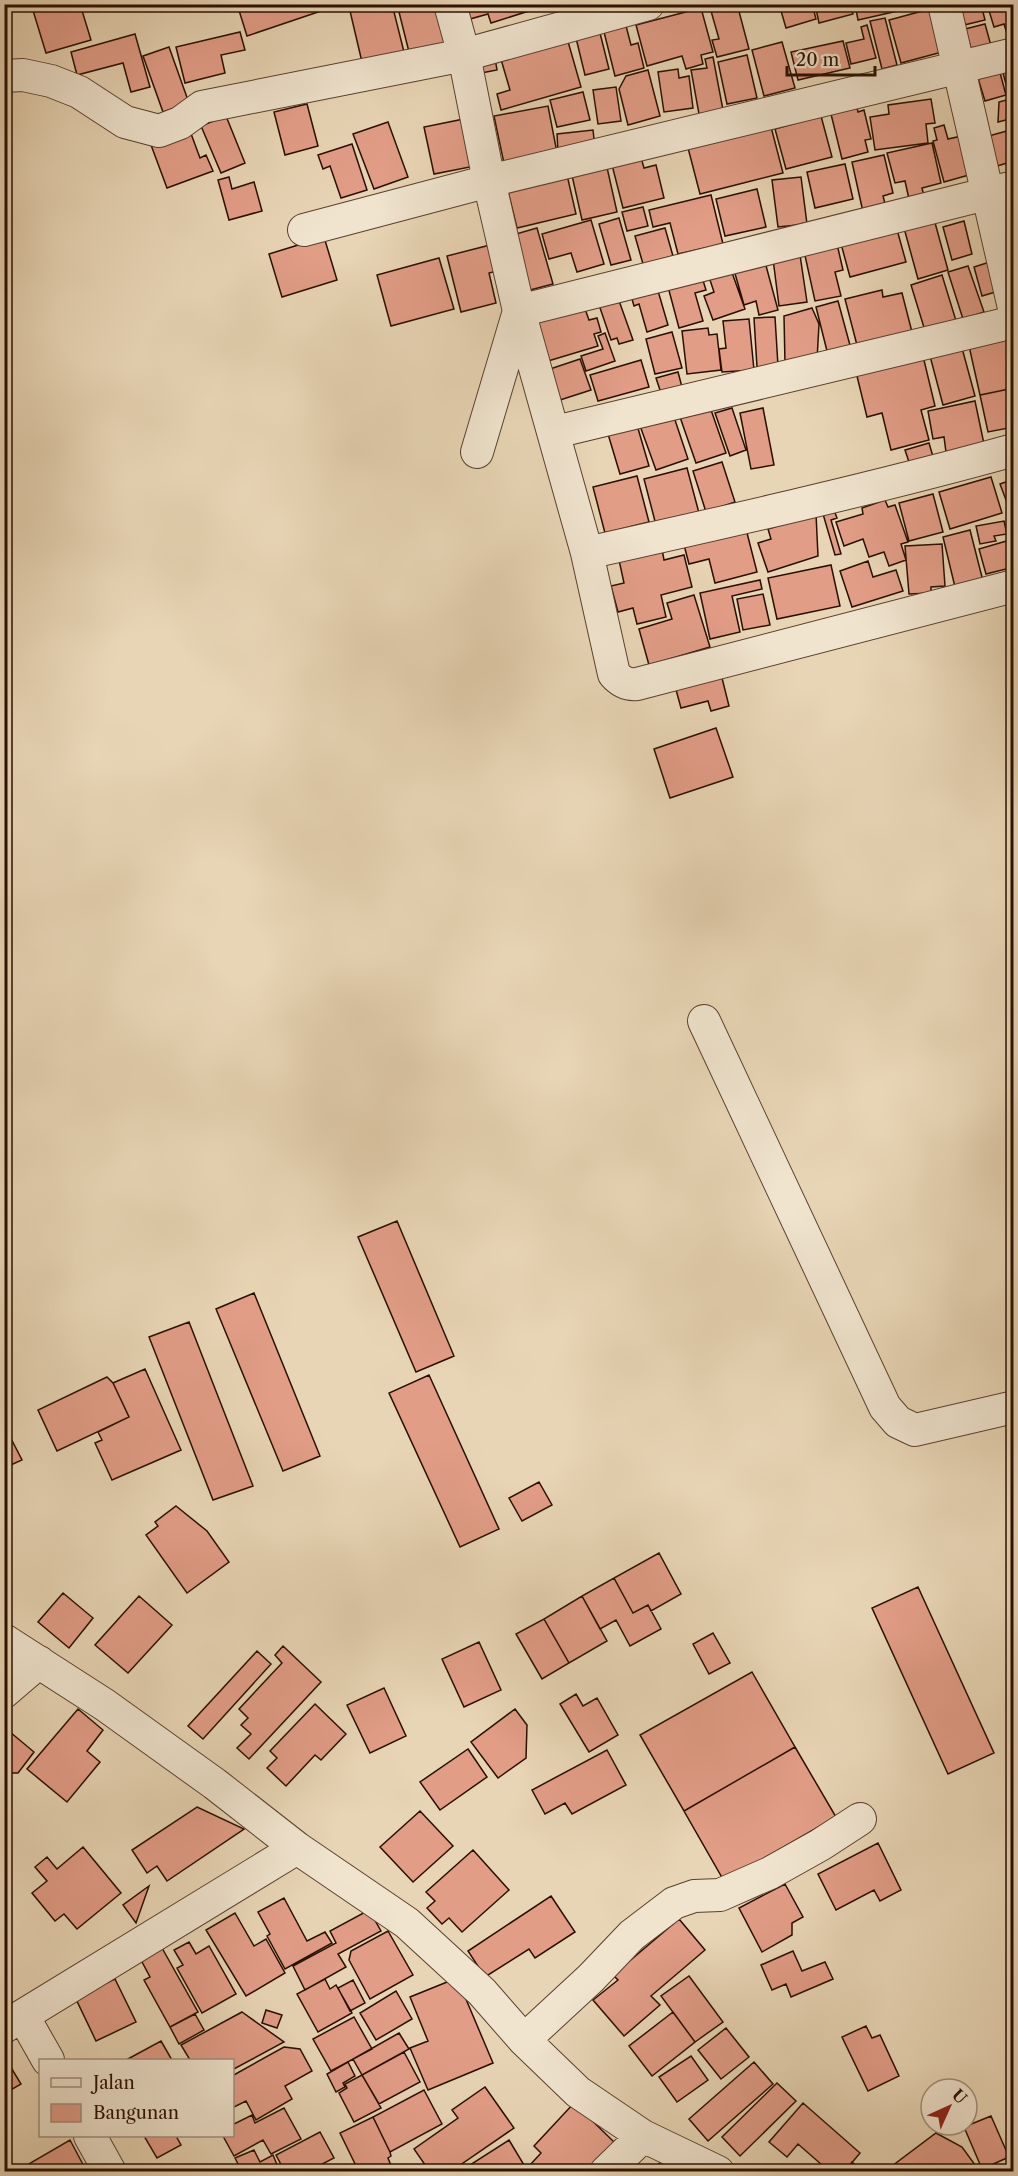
<svg xmlns="http://www.w3.org/2000/svg" width="1018" height="2176" font-family="'Libre Caslon Text',serif">
<rect width="100%" height="100%" fill="#e8d5b5"/>
<filter id="stains"><feTurbulence type="fractalNoise" baseFrequency=".00333" numOctaves="4"/><feColorMatrix values="0 0 0 0 .2 0 0 0 0 .09 0 0 0 0 .02 0 0 0 .5 -.17"/></filter>
<radialGradient id="worn" r=".72"><stop offset=".6" stop-color="#630" stop-opacity="0"/><stop offset="1" stop-color="#630" stop-opacity=".3"/></radialGradient>
<!-- building -->
<path fill="#e29d87" stroke="#2a0f00" stroke-width="1.5" d="M31,4H80L91,40L46,53Z
M237,4H322L324,10L247,36Z
M377,4H392L404,52L362,62L350,11Z
M430,4H438L450,46L410,56L399,12Z
M466,4H551L491,23L488,14L470,19Z
M737,4L749,49L717,57L712,40L719,39L711,11Z
M779,4H812L816,19L786,28Z
M815,4H850L853,14L819,23Z
M855,4H910L911,8L858,20Z
M959,4H981L985,20L964,25Z
M987,4H1014V38L1009,40L1004,24L994,27Z
M701,8L713,52L701,55L703,64L686,69L682,56L647,66L636,25Z
M930,9L942,52L901,63L889,20Z
M885,18L897,65L882,69L870,21Z
M625,22L631,45L638,43L644,68L615,76L603,28Z
M985,24L993,53L974,58L965,29Z
M867,25L876,58L851,64L846,43L864,39L861,27Z
M240,32L245,50L221,55L225,73L185,83L176,47Z
M600,33L609,69L585,75L576,38Z
M135,34L150,87L131,92L123,63L77,75L71,52Z
M567,38L581,87L501,110L497,94L510,90L500,56Z
M843,41L850,68L798,80L791,52Z
M782,42L795,88L764,96L752,50Z
M169,47L189,103L163,112L143,56Z
M747,55L757,98L727,104L718,62Z
M713,57L723,110L699,114L691,70L707,68L705,59Z
M495,58L497,70L481,73L479,61Z
M678,69L679,78L689,76L693,108L664,112L658,72Z
M999,69L1006,95L985,101L977,75Z
M648,70L660,116L628,125L619,89L626,76Z
M1014,70V118L998,122L999,102L1010,99L1003,73Z
M616,87L621,121L598,124L593,90Z
M583,92L590,120L557,127L550,100Z
M931,99L935,123L926,124L928,143L875,150L870,117L889,114L888,105Z
M856,103L858,112L864,110L871,139L865,140L868,152L842,159L830,110Z
M307,104L318,146L285,155L274,112Z
M548,106L558,158L505,168L494,116Z
M226,116L245,163L221,173L201,126Z
M821,116L832,157L786,169L775,129Z
M464,119L475,166L434,174L424,127Z
M388,122L408,177L374,189L353,134Z
M770,123L783,173L700,194L687,144Z
M944,125L948,139L966,135L976,173L944,182L933,141L937,140L934,128Z
M1014,129V184H1013L1007,163L994,167L985,137Z
M593,130L595,148L558,151L557,134Z
M190,131L200,158L206,155L213,171L167,188L151,145Z
M932,143L941,183L922,188L924,196L909,199L905,181L895,183L887,153Z
M352,144L367,190L341,198L330,166L323,169L318,155Z
M640,154L644,168L656,165L664,198L623,208L611,161Z
M884,155L893,193L883,196L886,207L863,212L852,162Z
M606,163L617,212L582,220L571,171Z
M845,164L853,199L815,208L807,172Z
M567,175L576,214L517,228L506,183Z
M229,177L232,189L254,182L262,211L229,220L218,180Z
M801,177L807,224L778,227L772,180Z
M757,189L766,227L725,236L716,199Z
M711,195L723,244L678,254L670,223L653,227L649,210Z
M1014,202V235L1006,204Z
M643,207L648,226L627,231L622,212Z
M619,218L631,260L611,265L599,224Z
M934,219L948,270L918,279L904,228Z
M591,220L604,264L577,272L571,253L549,259L542,234Z
M964,221L972,254L952,260L943,227Z
M896,226L906,262L850,277L840,240Z
M537,228L553,284L530,290L516,234Z
M665,228L673,256L643,264L635,236Z
M324,237L337,280L282,297L269,254Z
M494,244L501,270L489,273L496,303L461,312L447,256Z
M837,244L843,270L835,272L841,296L815,301L804,251Z
M800,255L807,302L779,306L773,259Z
M439,258L454,309L391,326L377,275Z
M993,261L1002,290L982,296L974,267Z
M765,262L778,310L759,315L756,301L744,305L734,270Z
M968,266L984,312L963,319L948,272Z
M730,267L745,309L713,320L704,296L714,292L708,274Z
M701,274L706,290L695,293L703,321L679,328L667,283Z
M942,275L957,324L926,334L911,285Z
M656,284L668,325L647,332L639,304L634,306L630,292Z
M882,290L883,297L902,293L913,336L858,349L845,299Z
M617,295L633,340L619,344L617,338L611,340L598,302Z
M838,301L851,349L828,355L816,307Z
M584,306L589,320L597,318L601,332L594,334L598,346L548,361L536,321Z
M812,308L819,324L817,360L785,364L784,316Z
M775,317L778,366L757,367L754,318Z
M749,319L754,370L722,372L719,349L726,348L723,321Z
M708,328L709,335L717,334L721,370L687,374L682,331Z
M672,332L682,368L655,374L646,339Z
M605,333L615,361L586,371L581,356L603,349L598,336Z
M1009,338L1014,358V388L980,395L969,346Z
M962,348L975,396L943,405L930,356Z
M923,356L935,406L921,410L929,440L891,450L882,413L867,417L856,372Z
M580,359L591,390L560,400L550,369Z
M641,360L649,387L598,401L590,375Z
M678,372L682,387L661,393L656,378Z
M1014,388V427L988,432L980,395Z
M975,401L984,444L946,452L944,437L933,439L928,411Z
M710,407L726,453L696,463L680,417Z
M732,408L746,450L730,456L715,413Z
M763,408L774,465L751,469L740,413Z
M672,411L688,459L656,470L639,423Z
M637,425L649,466L620,474L608,434Z
M929,443L934,460L911,468L905,450Z
M722,462L735,502L706,512L693,471Z
M687,468L699,513L656,525L644,479Z
M637,476L649,522L605,533L593,487Z
M991,477L1002,513L950,529L939,492Z
M1014,479V507L1009,508L1000,484Z
M933,494L943,532L909,541L899,503Z
M885,500L888,507L895,505L908,542L901,544L906,560L889,566L884,552L869,557L863,539L844,546L836,522L863,514L862,508Z
M834,510L837,518L831,520L841,554L835,555L823,514Z
M816,514L818,556L768,572L758,543L771,539L768,529Z
M1004,521L1007,534L994,536L996,541L980,544L976,526Z
M746,529L757,572L715,583L709,559L689,564L684,545Z
M970,530L983,581L955,587L943,537Z
M1010,540L1014,550V567L986,574L979,549Z
M942,544L945,586L931,587V593L909,594L905,546Z
M662,549L664,560L684,555L692,587L661,595L666,617L637,624L633,608L618,612L611,586L624,583L619,560Z
M868,561L873,577L896,570L903,591L852,607L840,571Z
M831,565L840,606L777,619L768,578Z
M760,580L762,589L732,596L740,632L710,639L700,593Z
M763,594L770,625L743,630L737,599Z
M694,595L710,647L649,665L639,629L672,619L667,603Z
M721,674L729,706L711,711L708,701L681,708L675,686Z
M716,728L733,777L670,798L654,749Z
M397,1221L454,1356L416,1372L358,1237Z
M254,1293L320,1456L283,1471L216,1309Z
M189,1322L253,1486L213,1500L149,1337Z
M145,1369L181,1450L112,1480L95,1443L102,1440L98,1432L129,1417L113,1383Z
M429,1375L499,1529L460,1547L389,1393Z
M107,1377L113,1383L129,1417L57,1451L38,1410Z
M4,1425L22,1460L4,1468Z
M539,1482L552,1505L522,1521L509,1498Z
M176,1506L207,1531L229,1562L187,1593L146,1535L158,1526L155,1522Z
M659,1553L681,1594L651,1611L648,1605L633,1613L614,1578Z
M614,1578L633,1613L648,1605L661,1629L630,1646L616,1620L600,1629L582,1596Z
M918,1587L994,1753L948,1774L872,1608Z
M63,1593L93,1618L69,1648L38,1622Z
M139,1596L172,1625L128,1673L95,1645Z
M582,1596L607,1641L569,1663L544,1619Z
M544,1619L569,1663L542,1679L516,1634Z
M713,1633L730,1663L709,1674L693,1644Z
M479,1642L501,1690L464,1707L442,1659Z
M283,1646L321,1682L249,1759L237,1748L251,1734L241,1725L248,1718L239,1709L282,1663L275,1655Z
M257,1651L271,1664L203,1739L188,1726Z
M752,1672L795,1747L684,1811L640,1735Z
M384,1688L406,1736L370,1753L347,1705Z
M576,1694L583,1706L597,1698L618,1735L589,1752L560,1704Z
M315,1704L346,1734L321,1760L315,1755L286,1786L267,1768L277,1758L270,1751Z
M78,1709L103,1730L87,1751L100,1762L67,1802L27,1769Z
M515,1709L527,1725L526,1758L498,1778L471,1742Z
M4,1727L34,1752L18,1773H4Z
M795,1747L836,1817L724,1881L684,1811Z
M468,1749L487,1777L440,1810L420,1782Z
M607,1750L626,1785L572,1814L565,1803L545,1814L532,1790Z
M197,1807L244,1829L167,1881L157,1866L147,1873L132,1850Z
M420,1811L453,1846L413,1882L380,1847Z
M878,1843L901,1890L880,1901L874,1890L836,1910L818,1874Z
M83,1847L121,1893L77,1929L64,1914L55,1921L32,1893L47,1881L35,1867L47,1857L57,1869Z
M473,1850L509,1890L462,1932L449,1918L442,1924L427,1908L435,1901L426,1892Z
M785,1884L803,1917L792,1923V1935L762,1952L739,1908Z
M149,1886L136,1923L123,1905Z
M551,1896L575,1932L535,1958L529,1949L485,1977L468,1951Z
M284,1898L307,1941L325,1932L332,1943L285,1969L267,1936L270,1934L258,1912Z
M369,1910L381,1931L338,1954L346,1967L305,1990L293,1966L336,1943L330,1931Z
M235,1913L254,1946L266,1939L285,1973L246,1996L206,1930Z
M679,1919L705,1950L651,1996L660,2005L624,2036L593,2000L618,1980L613,1975Z
M388,1931L413,1975L370,1999L349,1960L351,1951Z
M189,1942L196,1954L209,1946L236,1994L202,2013L177,1968L183,1965L174,1950Z
M162,1948L198,2012L170,2027L144,1980L150,1977L141,1960Z
M793,1951L802,1971L825,1962L833,1979L791,1997L786,1984L772,1990L761,1965Z
M689,1976L723,2022L695,2042L661,1996Z
M457,1978L493,2063L428,2090L410,2048L428,2041L410,1997Z
M115,1979L136,2022L96,2041L75,1997Z
M325,1979L330,1989L336,1985L352,2013L318,2032L297,1994Z
M353,1980L365,2003L350,2011L338,1988Z
M396,1991L412,2019L376,2040L360,2013Z
M266,2010L282,2015L277,2028L262,2023Z
M242,2012L284,2042L232,2070V2060H190L181,2045Z
M673,2012L695,2042L652,2076L629,2046Z
M195,2014L204,2030L179,2044L170,2027Z
M354,2017L372,2049L331,2071L313,2039Z
M866,2026L872,2038L880,2035L899,2076L868,2091L842,2037Z
M726,2028L749,2057L721,2079L698,2050Z
M399,2033L409,2049L362,2075L353,2059Z
M161,2041L172,2060H126Z
M284,2047L300,2049L312,2071L285,2086L292,2099L256,2120L246,2101L232,2108V2076Z
M404,2052L420,2082L379,2104L362,2075Z
M4,2056L21,2084L4,2094Z
M691,2056L708,2080L677,2102L659,2077Z
M348,2062L355,2076L343,2083L345,2087L336,2092L327,2074Z
M754,2062L773,2084L708,2141L689,2119Z
M362,2075L381,2108L354,2122L339,2093L347,2088L345,2084Z
M777,2083L796,2101L740,2156L722,2137Z
M485,2087L514,2128L450,2172H430L414,2149L458,2118L452,2110Z
M424,2090L442,2124L390,2152L373,2117Z
M574,2103L614,2142L587,2172H537L530,2165L541,2153L534,2146Z
M803,2103L860,2153L844,2172H830L798,2144L787,2157L769,2142Z
M284,2108L301,2139L271,2154L263,2140L234,2156L223,2136H232V2125L252,2115L255,2123Z
M991,2116L1009,2157L982,2169L964,2127Z
M373,2117L390,2152L391,2156L388,2158L392,2168L384,2172H359L340,2133Z
M320,2132L334,2158L307,2172H285L276,2155Z
M936,2133L962,2147L978,2169L975,2172H884Z
M144,2136H176L181,2145L157,2158Z
M70,2140L87,2172H15Z
M509,2140L524,2165L513,2172H459Z
M254,2150L260,2162L273,2155L280,2172H242L235,2158Z
M665,2158L678,2172H650Z
M852,2162L864,2172H844Z"/>
<g fill="none" stroke-linecap="round" stroke-linejoin="round">
<defs>
<path id="minor" d="M450,4L464,55L489,181L519,311L587,553L614,674C621,682 627,685 637,684L1014,586
M944,4L1014,308
M4,76L23,75L51,81L79,92L125,122L159,131L180,123L202,107L464,55L648,4
M304,230L489,181L1014,54
M555,432L1014,322
M477,452L519,311L1014,187
M587,553C730,521 873,489 1014,450
M704,1021L885,1407L898,1422L915,1430L1014,1407
M4,1640L105,1705L215,1784L297,1848L407,1923L482,1992L524,2040L578,2092L643,2136L718,2172
M4,1692L39,1662
M23,2016L48,2060
M4,2027L297,1848
M524,2040L591,1978L632,1935L674,1903L694,1896L720,1895L770,1873L820,1845L860,1819
M90,2136L110,2172
M606,2172L643,2136"/>
</defs>
<!-- minor casing -->
<use href="#minor" stroke="#5a402d" stroke-width="34"/>
<!-- minor -->
<use href="#minor" stroke="#f0e4cf" stroke-width="32"/>
</g>
<!-- margin -->
<rect width="1018" height="2176" fill="none" stroke="#e8d5b5" stroke-width="24"/>
<rect x="6" y="6" width="1006" height="2164" fill="none" stroke="#2a0f00" stroke-width="3"/>
<rect x="12" y="12" width="994" height="2152" fill="none" stroke="#2a0f00" stroke-width="1.5"/>
<!-- legend -->
<rect x="39" y="2059" width="195" height="78" fill="#f0e4cf" stroke="#a18f7c" stroke-width="1.5"/>
<rect x="51" y="2078" width="30" height="9" fill="#f0e4cf" stroke="#a18f7c" stroke-width="1.5"/>
<text x="93" y="2089" font-size="18" fill="#2a0f00">Jalan</text>
<rect x="51" y="2104" width="30" height="18" fill="#e29d87" stroke="#a18f7c" stroke-width="1.5"/>
<text x="93" y="2119" font-size="18" fill="#2a0f00">Bangunan</text>
<!-- north arrow -->
<g transform="translate(949 2107) rotate(45)"><circle r="28" fill="#f0e4cf" stroke="#a18f7c" stroke-width="1.5"/>
<path d="M0-4.5L10 22L0 15L-10 22Z" fill="#8f2418"/>
<text y="-9" font-size="16" font-weight="bold" text-anchor="middle" fill="#2a0f00">U</text>
</g>
<!-- scale -->
<path d="M787 66v9h88v-9" fill="none" stroke="#2a0f00" stroke-width="3"/>
<text x="796" y="66" font-size="18" fill="#2a0f00" stroke="#f0e4cf" stroke-width="4.5" paint-order="stroke">20 m</text>
<rect width="100%" height="100%" filter="url(#stains)"/>
<rect width="100%" height="100%" fill="url(#worn)"/>
</svg>
